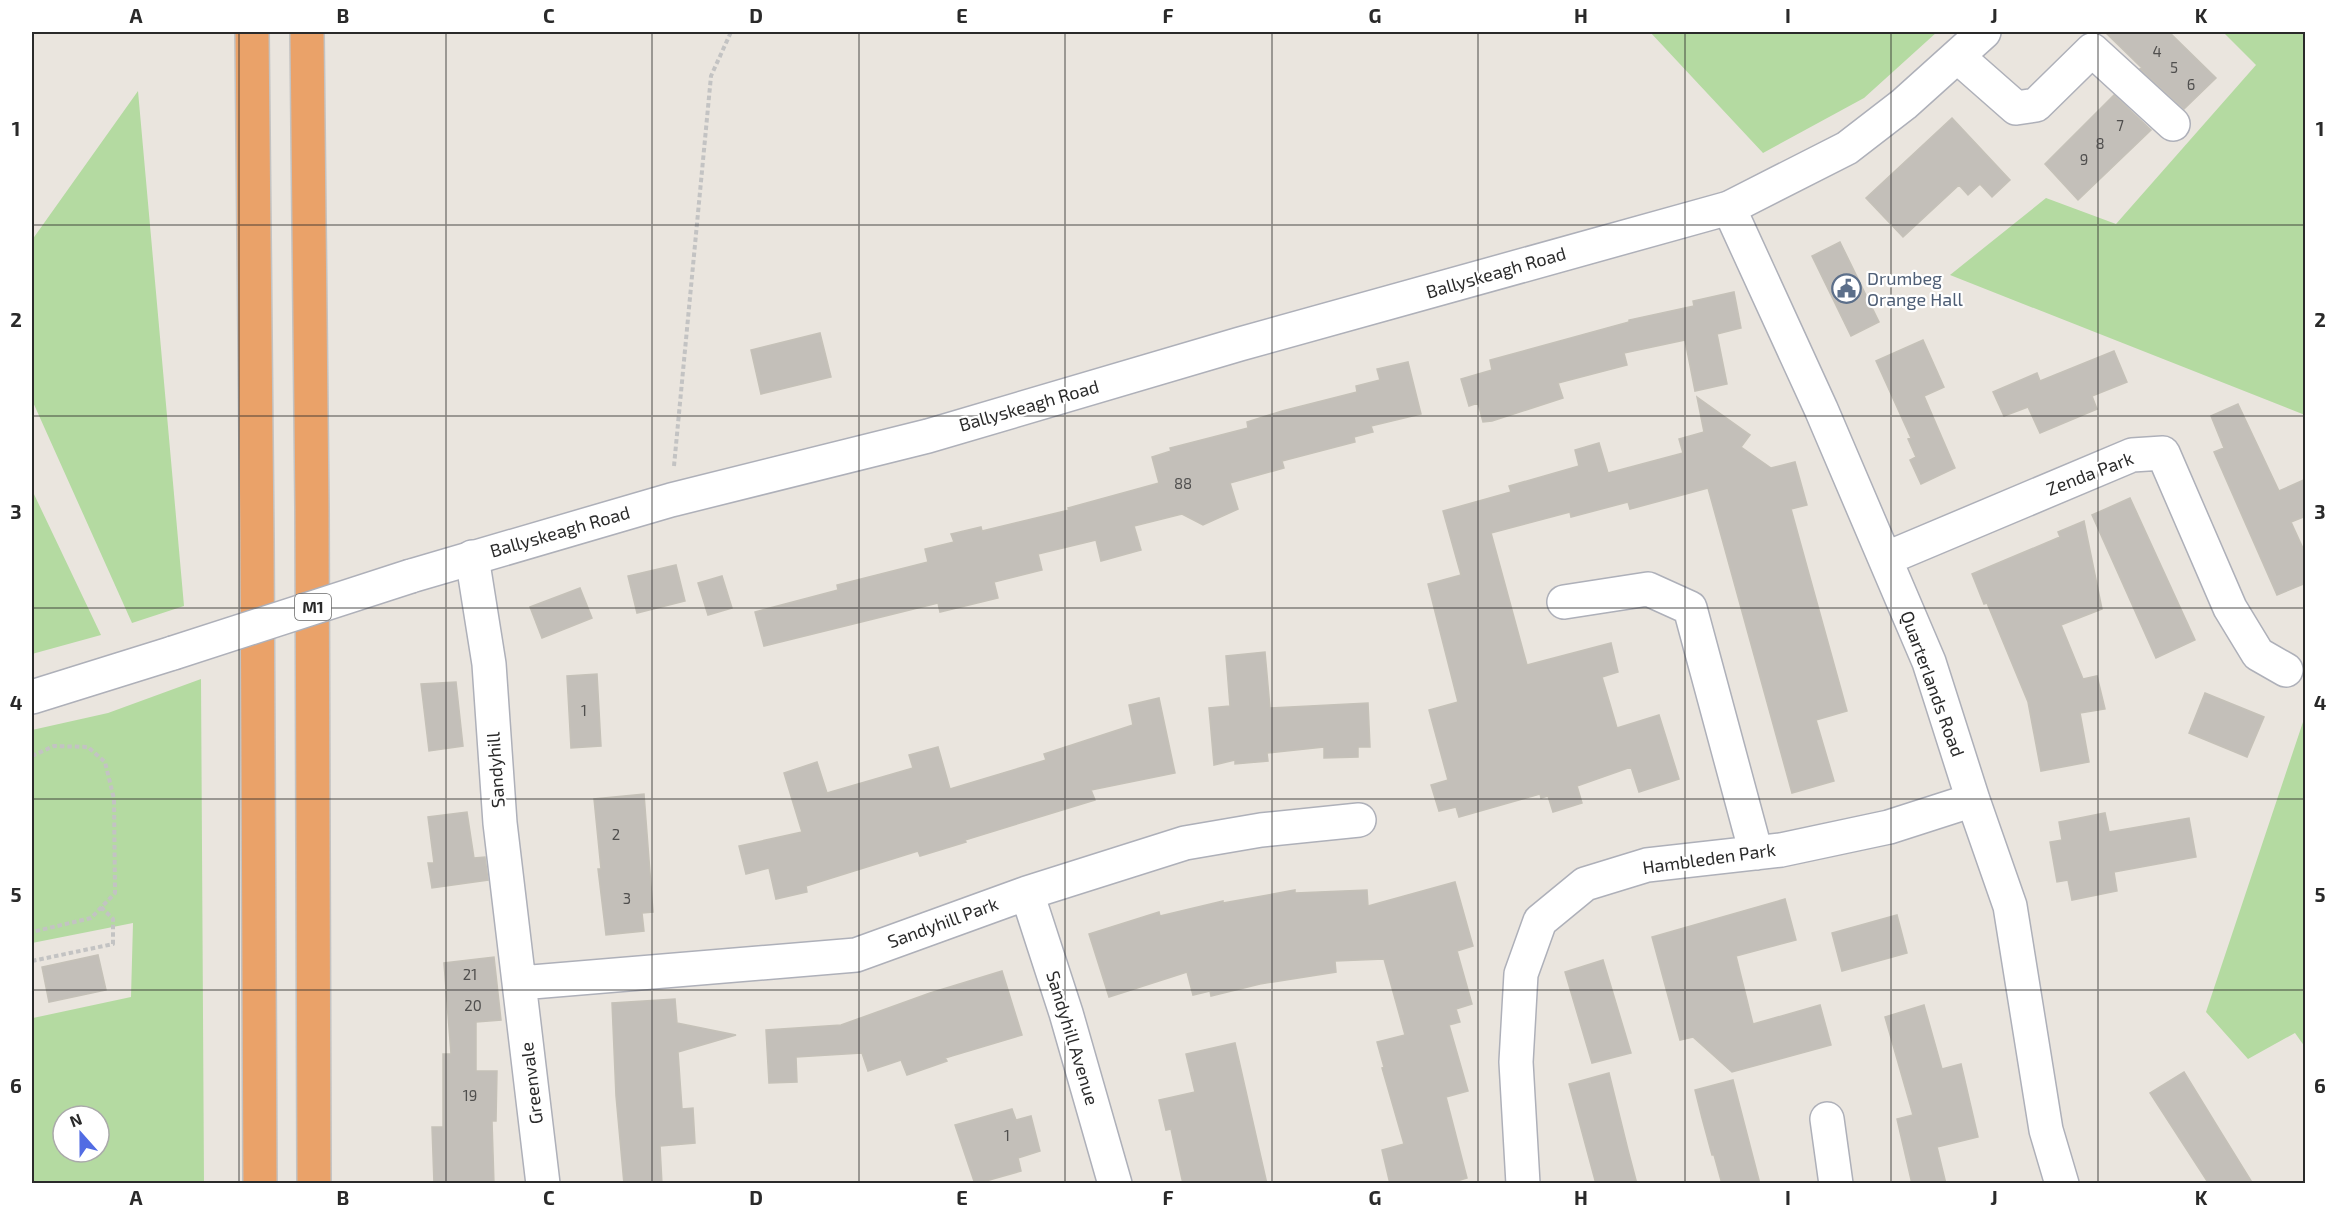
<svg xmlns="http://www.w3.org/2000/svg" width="2337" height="1215" font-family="'Exo 2',sans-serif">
<rect width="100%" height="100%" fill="#eae5de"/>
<!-- green -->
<path fill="#b4daa1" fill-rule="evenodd" d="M1650,32H1937L1864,98L1763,153Z
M2223,32H2305V415L1950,275L2046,198L2116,224L2256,65Z
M138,91L184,606L132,623L32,400V240Z
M32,490L101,635L32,654Z
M201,679L204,1183H32V1014L33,1018L131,997L133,923L32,943V730L108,713ZM63,1116H99V1152H63Z
M2305,716V1047L2295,1033L2248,1059L2206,1012Z"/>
<!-- building -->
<path fill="#c3bfb9" stroke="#c5c1b8" stroke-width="1.5" d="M2105,32H2169L2216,78L2184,109L2140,69L2142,68Z
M2114,95L2151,130L2078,200L2045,164Z
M1952,118L2010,180L1992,197L1980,184L1968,195L1959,185L1903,237L1866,198Z
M1840,242L1879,322L1851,336L1812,256Z
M1734,292L1741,328L1717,334L1727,384L1695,391L1685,340L1624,353L1627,365L1558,383L1563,398L1492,421L1483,422L1478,403L1469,406L1461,379L1492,370L1490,360L1629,322V320L1694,306L1693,301Z
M820,333L831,377L761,394L751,350Z
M1923,340L1944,387L1924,396L1955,468L1921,484L1910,460L1916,457L1908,439L1911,438L1876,361Z
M2114,351L2127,382L2092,396L2097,409L2040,433L2028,407L2004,416L1993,392L2037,373L2040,381Z
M1408,362L1421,414L1371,426L1373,432L1354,437L1355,442L1282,461L1284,468L1230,483L1238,509L1203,525L1182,514L1134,526L1141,550L1101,561L1096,540L1038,554L1042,570L994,582L998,598L940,612L938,603L764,646L755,612L838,590L837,585L928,562L925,549L954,542L951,534L981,527L982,531L1069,510L1068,508L1159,483L1152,457L1171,451L1170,448L1248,428L1247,422L1282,411L1357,392L1356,386L1380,380L1377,369Z
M1697,397L1750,435L1741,447L1771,468L1795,462L1807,505L1791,509L1847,711L1816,720L1834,781L1792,793L1708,488L1630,509L1628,502L1571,517L1570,512L1491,533L1527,665L1611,643L1618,672L1602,677L1617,728L1659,715L1679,779L1639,792L1631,767L1577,786L1582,803L1553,812L1548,796L1541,798L1540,794L1459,817L1456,807L1439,811L1431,785L1448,780L1429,710L1458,702L1428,584L1461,575L1443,511L1511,492L1509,486L1579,466L1575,450L1599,443L1608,473L1683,453L1679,439L1704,432Z
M2238,404L2279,491L2306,479V516L2291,522L2306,555V583L2277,595L2214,452L2224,448L2211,416Z
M2130,498L2195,640L2156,658L2092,515Z
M2084,521L2102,609L2061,625L2083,679L2097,676L2105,709L2080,713L2089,762L2041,771L2028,702L1987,603L1984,604L1972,574L2060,537L2058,532Z
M676,565L685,601L637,613L628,576Z
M722,576L732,608L708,615L698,583Z
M580,588L592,618L542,638L530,607Z
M1265,652L1270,708L1368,703L1370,747H1358V757L1324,758V747L1267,753L1268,761L1235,764V760L1214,765L1209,708L1230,706L1226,656Z
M597,674L601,746L571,748L567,676Z
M456,682L463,746L429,751L421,684Z
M2205,693L2264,717L2247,757L2189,733Z
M1159,698L1175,773L1091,790L1095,800L965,840L966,842L920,856L918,851L806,886L807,892L776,899L769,868L746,874L739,846L802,832L784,773L817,762L827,793L913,768L909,755L938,747L950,789L1046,760L1044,754L1133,725L1129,705Z
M644,794L653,912L642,913L644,931L606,935L598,869H601L594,799Z
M467,812L474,858L485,857L488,880L432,888L428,863H434L428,817Z
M2105,813L2109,832L2189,818L2196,857L2114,872L2117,891L2072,900L2068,880L2057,882L2050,842L2062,840L2059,822Z
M1455,882L1473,946L1457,951L1472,1004L1456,1009L1460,1022L1449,1025L1468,1091L1446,1097L1467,1178L1447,1184H1390L1382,1150L1404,1144L1382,1068L1384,1067L1377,1042L1405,1035L1384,959L1335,961L1336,972L1260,984L1211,996L1210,991L1193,995L1187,972L1109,997L1089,934L1159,912L1160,916L1223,901V903L1295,890V893L1367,890L1368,906Z
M1785,899L1796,940L1736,956L1753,1024L1820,1005L1831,1045L1732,1072L1693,1037L1680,1040L1652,937Z
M1897,915L1907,953L1842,971L1832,933Z
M98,955L106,990L49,1002L42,967Z
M494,957L501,1020L476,1022V1071H497L496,1121H492L494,1184H434L432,1127H443V1054H451L444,963Z
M1603,960L1631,1053L1592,1063L1565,972Z
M1002,971L1022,1035L945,1058L947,1061L907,1075L901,1060L868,1071L862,1053L796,1057L797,1082L769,1083L766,1030L841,1025L930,993Z
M675,999L677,1023L736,1035L678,1052L682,1109L693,1108L695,1143L660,1146L662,1184H624L616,1096L612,1003Z
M1924,1005L1942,1069L1961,1064L1978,1137L1937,1147L1946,1184H1912L1897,1119L1913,1115L1885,1017Z
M1235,1043L1267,1184H1183L1171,1129L1166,1130L1159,1100L1195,1092L1186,1054Z
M2184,1072L2222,1134L2253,1184H2209L2150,1093Z
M1609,1073L1628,1150L1637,1184H1596L1569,1084Z
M1733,1080L1760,1184H1722L1714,1155H1712L1702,1118L1695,1090Z
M1012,1109L1016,1120L1031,1116L1040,1151L1018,1158L1021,1171L975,1184L955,1125Z"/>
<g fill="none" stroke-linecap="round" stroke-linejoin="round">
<defs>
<path id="street" d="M1958,57L2016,108L2036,105L2092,50L2173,124
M1729,208L1821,409L1929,662L1973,800L2010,906L2046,1130L2062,1184
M472,557L489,664L500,823L543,1184
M1885,559L2132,455L2163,453L2230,608L2258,654L2286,670
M1564,602L1648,589L1690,608L1756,853
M1027,893L1066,1013L1115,1184
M520,983L856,955L1027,893L1185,843L1261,830L1359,820
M1827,1119L1836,1184
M1523,1184L1516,1062L1521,974L1540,921L1585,884L1647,865L1781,850L1889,827L1973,800"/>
<path id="secondary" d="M411,576L671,500L928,436L1240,344L1729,208L1847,148L1904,104L1984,32
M32,697L173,653"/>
<path id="highway" d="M252,32L257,540L260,1184
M307,32L312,507L314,1184"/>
</defs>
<!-- street casing -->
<use href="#street" stroke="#aeb0b9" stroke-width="36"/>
<!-- secondary casing -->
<use href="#secondary" stroke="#aeb0b9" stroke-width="36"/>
<!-- highway casing -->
<use href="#highway" stroke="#c3c3c3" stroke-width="36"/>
<!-- path -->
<path stroke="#c3c3c3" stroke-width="4" stroke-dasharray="4.5 3" stroke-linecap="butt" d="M674,466L711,76L731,32
M32,756L54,746L88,747L105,762L114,799L115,893L91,918L32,932
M32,961L113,944V919L101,907"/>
<!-- street -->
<use href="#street" stroke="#fff" stroke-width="33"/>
<!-- secondary -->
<use href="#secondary" stroke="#fff" stroke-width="33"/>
<!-- highway -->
<use href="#highway" stroke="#eaa269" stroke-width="33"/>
<defs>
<path id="secondary-bridge" d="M173,653L411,576"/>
</defs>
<!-- secondary-bridge casing -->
<use href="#secondary-bridge" stroke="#aeb0b9" stroke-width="36" stroke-linecap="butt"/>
<!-- secondary-bridge -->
<use href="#secondary-bridge" stroke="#fff" stroke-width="33"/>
</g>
<!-- grid -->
<path fill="none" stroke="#2a2a2a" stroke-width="1.5" stroke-opacity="0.55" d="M239,32V1184M446,32V1184M652,32V1184M859,32V1184M1065,32V1184M1272,32V1184M1478,32V1184M1685,32V1184M1891,32V1184M2098,32V1184M32,225H2306M32,416H2306M32,608H2306M32,799H2306M32,990H2306"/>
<!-- icons -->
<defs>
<symbol id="civic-ring" viewBox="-11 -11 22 22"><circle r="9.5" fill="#fff" stroke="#5c6f8a" stroke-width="1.5"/><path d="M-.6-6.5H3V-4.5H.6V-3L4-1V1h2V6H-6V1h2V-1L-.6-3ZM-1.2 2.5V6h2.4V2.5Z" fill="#5c6f8a"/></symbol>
</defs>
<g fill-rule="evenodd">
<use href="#civic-ring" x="1830" y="272" width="33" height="33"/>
</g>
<g text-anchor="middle" stroke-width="4.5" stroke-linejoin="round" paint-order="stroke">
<!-- number labels -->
<g font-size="15" fill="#504f4e">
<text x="2157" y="57">4</text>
<text x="2174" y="73">5</text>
<text x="2191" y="90">6</text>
<text x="2120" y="131">7</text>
<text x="2100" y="149">8</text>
<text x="2084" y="165">9</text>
<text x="1183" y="489">88</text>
<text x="584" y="716">1</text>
<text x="616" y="840">2</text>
<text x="627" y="904">3</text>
<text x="470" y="980">21</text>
<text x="473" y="1011">20</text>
<text x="470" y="1101">19</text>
<text x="1007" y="1141">1</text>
</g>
<!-- shield labels -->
<rect fill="#fff" stroke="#6a6a6a" stroke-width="1.5" x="295" y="594" width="36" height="26" rx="4.5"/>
<g font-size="16" font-weight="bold" fill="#2a2a2a">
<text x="313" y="613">M1</text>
</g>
<!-- street labels -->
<g font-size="18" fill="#2a2a2a" stroke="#fff">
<text transform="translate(1496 273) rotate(-16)" y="6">Ballyskeagh Road</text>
<text transform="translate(1029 406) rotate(-16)" y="6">Ballyskeagh Road</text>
<text transform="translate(2090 474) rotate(-21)" y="6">Zenda Park</text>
<text transform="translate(560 532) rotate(-16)" y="6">Ballyskeagh Road</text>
<text transform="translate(1932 684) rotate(70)" y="6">Quarterlands Road</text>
<text transform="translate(496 770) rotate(-94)" y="6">Sandyhill</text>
<text transform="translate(1709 859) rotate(-8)" y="6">Hambleden Park</text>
<text transform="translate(943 923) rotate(-20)" y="6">Sandyhill Park</text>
<text transform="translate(1072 1038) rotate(73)" y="6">Sandyhill Avenue</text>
<text transform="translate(532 1083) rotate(-97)" y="6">Greenvale</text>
</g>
<!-- service labels -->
<g font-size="18" fill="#4e5e75" stroke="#fff" text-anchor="start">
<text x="1867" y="285">Drumbeg<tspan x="1867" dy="21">Orange Hall</tspan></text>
</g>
</g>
<!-- border -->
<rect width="2337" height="1215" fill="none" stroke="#ffffff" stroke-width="66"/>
<!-- north arrow -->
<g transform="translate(81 1134) rotate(339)"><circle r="28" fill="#ffffff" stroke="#aaaaaa" stroke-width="1.5"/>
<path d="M0-4.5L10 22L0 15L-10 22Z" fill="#526ce3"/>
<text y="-9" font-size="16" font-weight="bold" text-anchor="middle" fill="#2a2a2a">N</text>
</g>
<rect x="33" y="33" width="2271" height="1149" fill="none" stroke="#2a2a2a" stroke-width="2"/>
<g font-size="20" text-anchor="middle" font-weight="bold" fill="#2a2a2a">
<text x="136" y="23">A</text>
<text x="343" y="23">B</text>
<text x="549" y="23">C</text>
<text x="756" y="23">D</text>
<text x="962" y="23">E</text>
<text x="1168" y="23">F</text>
<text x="1375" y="23">G</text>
<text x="1581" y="23">H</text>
<text x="1788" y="23">I</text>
<text x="1994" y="23">J</text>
<text x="2201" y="23">K</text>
<text x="16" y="136">1</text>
<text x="2320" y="136">1</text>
<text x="16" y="327">2</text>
<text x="2320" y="327">2</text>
<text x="16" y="519">3</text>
<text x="2320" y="519">3</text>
<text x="16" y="710">4</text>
<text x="2320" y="710">4</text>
<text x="16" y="902">5</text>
<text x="2320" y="902">5</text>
<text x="16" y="1093">6</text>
<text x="2320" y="1093">6</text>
<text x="136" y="1205">A</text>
<text x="343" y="1205">B</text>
<text x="549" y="1205">C</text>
<text x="756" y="1205">D</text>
<text x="962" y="1205">E</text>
<text x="1168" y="1205">F</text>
<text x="1375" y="1205">G</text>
<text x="1581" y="1205">H</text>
<text x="1788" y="1205">I</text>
<text x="1994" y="1205">J</text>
<text x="2201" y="1205">K</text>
</g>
</svg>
